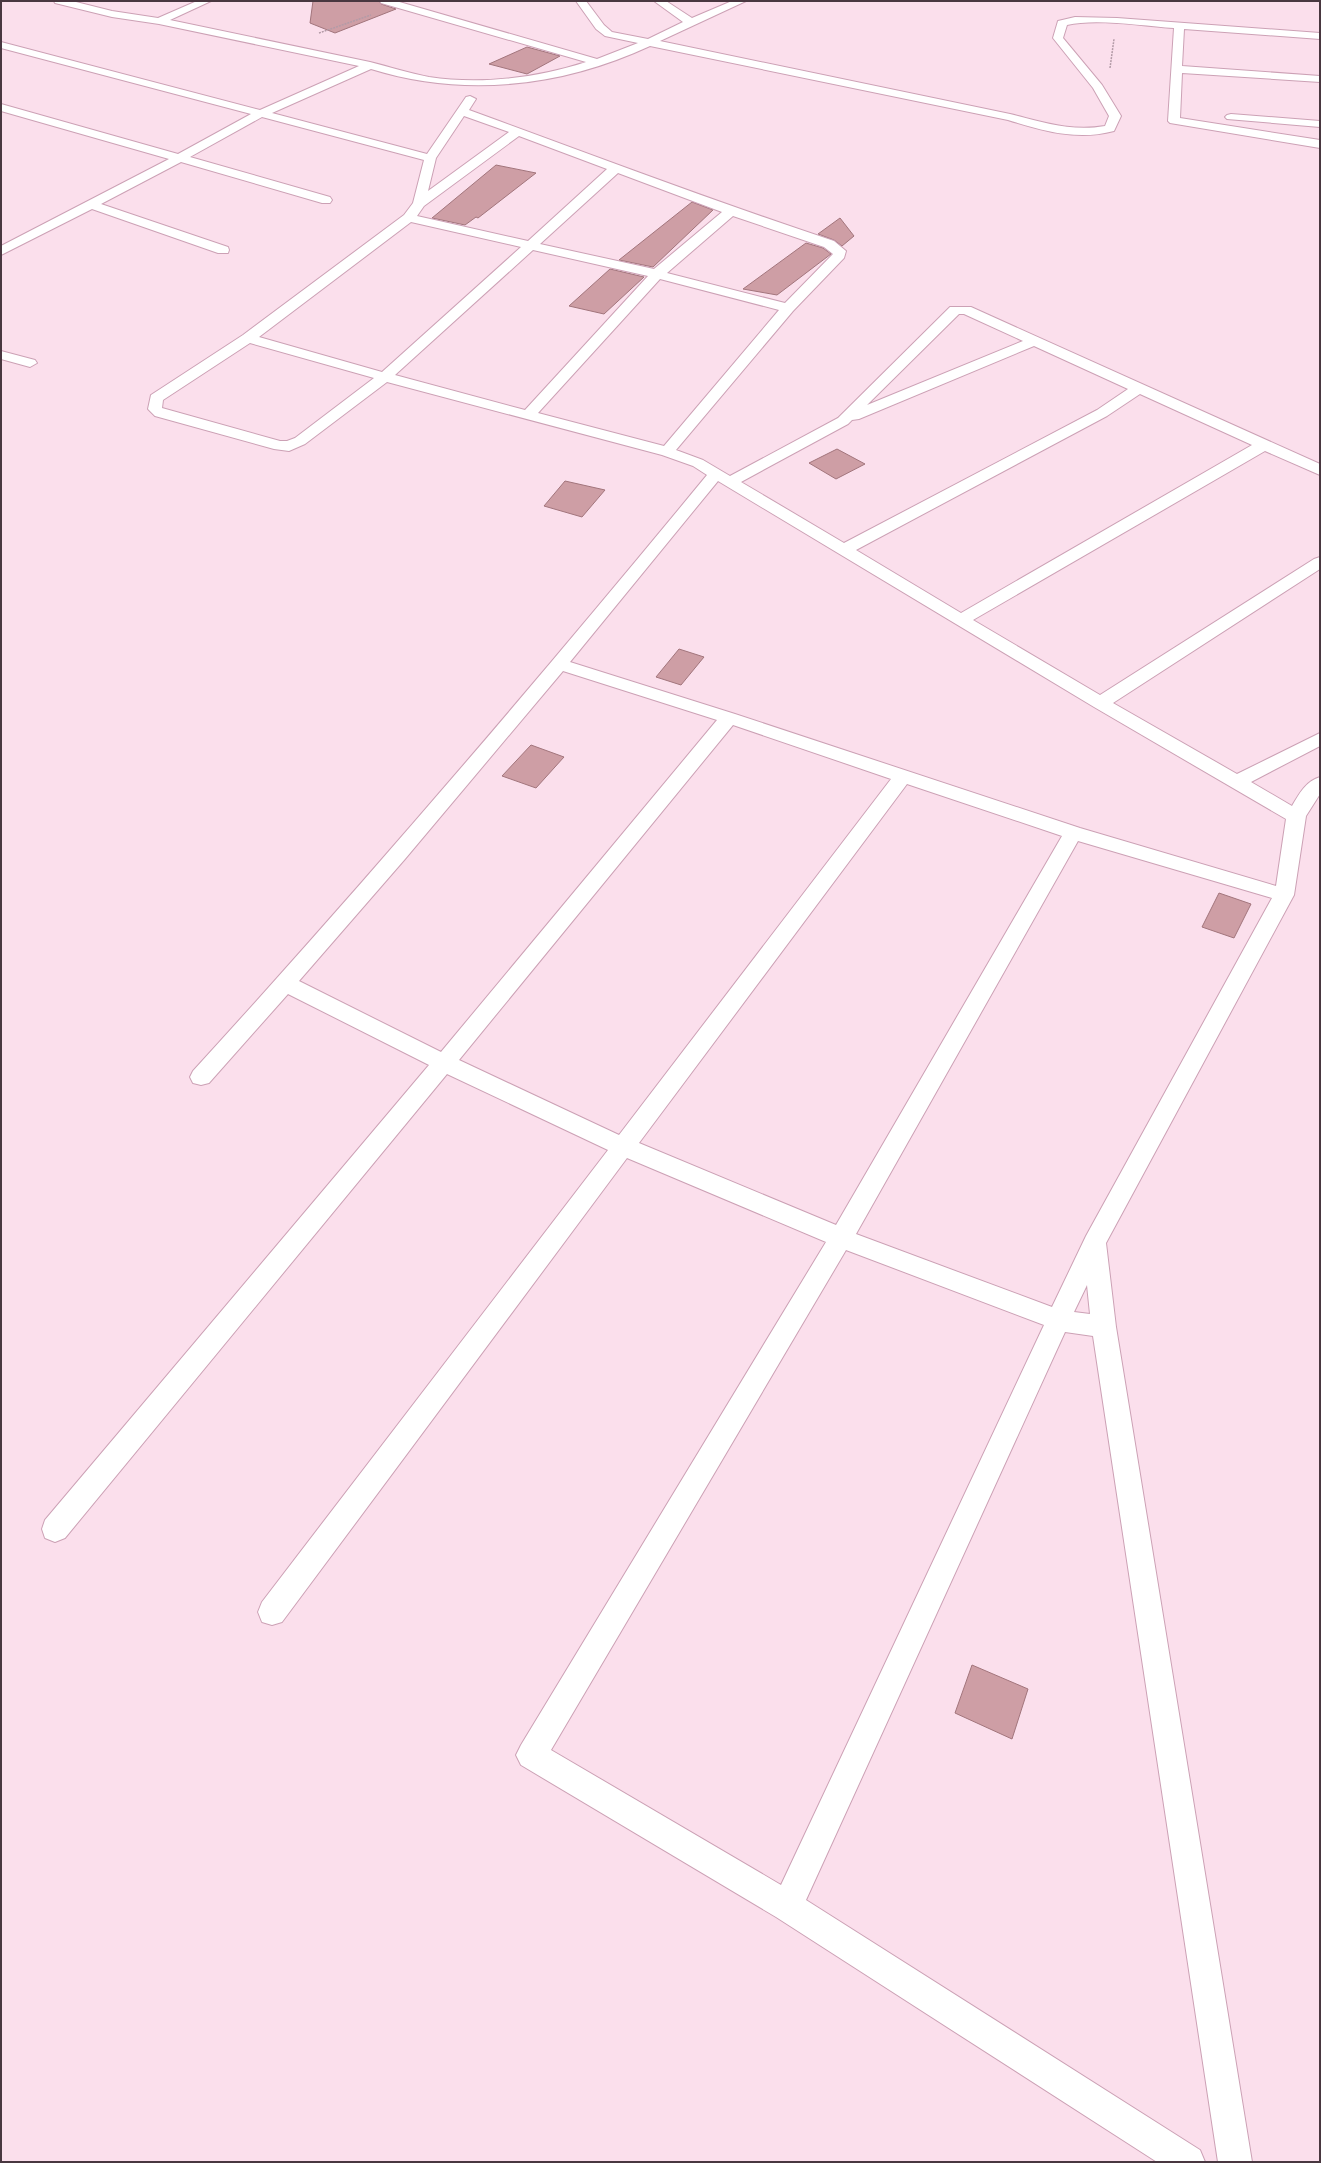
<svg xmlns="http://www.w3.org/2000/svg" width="1321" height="2163" font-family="Merriweather,serif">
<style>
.building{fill:#ce9ea5;stroke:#a2757c}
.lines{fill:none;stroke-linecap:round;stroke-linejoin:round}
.minor-casing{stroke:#cca1b5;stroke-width:2}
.path{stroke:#b39ba7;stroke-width:1.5;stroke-dasharray:2 1;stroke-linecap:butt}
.minor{fill:#fff;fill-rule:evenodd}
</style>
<rect width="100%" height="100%" fill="#fbdfec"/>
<!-- building -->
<g class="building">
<path d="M313,1H379L381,4L396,9L335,33L310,23Z"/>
<path d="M527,47L560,56L527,74L489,64Z"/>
<path d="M496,165L536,173L478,218L476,217L465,225L432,218Z"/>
<path d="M692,202L713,210L653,267L619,260Z"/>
<path d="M840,218L854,236L842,246L834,240L818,234Z"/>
<path d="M806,243L823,248L831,254L777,295L743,289Z"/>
<path d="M610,269L644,277L604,314L569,306Z"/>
<path d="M837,449L865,464L836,479L809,463Z"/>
<path d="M565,481L605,490L582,517L544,506Z"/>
<path d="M679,649L704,657L681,685L656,677Z"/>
<path d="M531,745L564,757L536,788L502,776Z"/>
<path d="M1219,893L1251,904L1234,938L1202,927Z"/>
<path d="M972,1665L1028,1689L1012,1739L955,1713Z"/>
</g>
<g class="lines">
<!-- minor casing -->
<g class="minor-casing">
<g id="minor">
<path d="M54,1H72L112,11L158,18L197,1H211L170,20L370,62C390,67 409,73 429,77C480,85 537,78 586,62L381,3L380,1H396L597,59L638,43L605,36L596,29L576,1H586L604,25L612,32L648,39L683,22L654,1H666L692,18L732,1H746L660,41L1010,114C1043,122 1071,132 1105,126L1109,116L1093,88L1053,38L1058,21L1075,17L1117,18L1320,33V39L1184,29L1182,66L1320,76V82L1182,73L1180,118L1320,140V148L1170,123L1168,121L1174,28C1143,26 1096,18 1067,25L1063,38L1102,85L1121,116L1114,131C1077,141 1043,131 1008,120L650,46C562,87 464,98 371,69L272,113L427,154L466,97L470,96L476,99L469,110C590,154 710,200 834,241L846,251L844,258L793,311L676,450L703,460L730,476L838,418L950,307H971L1320,464V475L1265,451L973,620L1100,695L1314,559L1320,557V569L1113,703L1237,774L1320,733V746L1251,782L1292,806C1299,794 1306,781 1320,777V794L1306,816L1294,895L1106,1243L1116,1327L1252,2162H1218L1093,1336L1065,1332L806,1900L1200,2150L1205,2162H1157L776,1917L521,1765L516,1755L521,1745L826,1242L627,1158L282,1622L272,1625L262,1622L258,1612L262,1602L608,1150L447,1074L65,1538L55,1542L45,1538L42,1529L45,1520L429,1065L288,994L209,1083L201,1085L193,1083L190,1077L193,1071C370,877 540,678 707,475L693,466L662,455L387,382L305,444L289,451L274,449L155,416L148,409L151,395L243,335L404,215L413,203L424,160L262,117L190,157L330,197L332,200L330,203H322L181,162L101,204L228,247L229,250L228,253H218L92,209L1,255V246L169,159L1,111V104L178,154L251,114L1,48V42L260,110L359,66L159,24L112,17L55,3ZM464,116L509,132L428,191L436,158ZM519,136L607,169L528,241L417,216L424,206ZM618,173L722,212L654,269L540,244ZM733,216L824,247L833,254L785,303L667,273ZM411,222L521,247L382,372L259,337ZM533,250L648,276L525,410L395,375ZM660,279L779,310L664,446L538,413ZM959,314H964L1023,341L867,405ZM250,343L374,378L295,438L287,441H280L162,408L163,400ZM1034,346L1128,389L1097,410L844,543L741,482L848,424L852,420L859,419ZM1140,394L1252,445L961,613L856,550L1107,416ZM718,481L1094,707L1286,819L1276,886L1080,828L735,714L570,662ZM563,671L717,720L441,1052L299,981L405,859ZM733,725L891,779L619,1135L459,1060ZM907,784L1062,836L836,1225L639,1143ZM1078,841L1272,898L1086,1236L1052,1307L856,1234ZM846,1250L1044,1325L781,1885L551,1750ZM1087,1285L1090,1314L1074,1312Z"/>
<path d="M1231,114L1320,121V127L1227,119L1225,117L1227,115Z"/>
<path d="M1,351L35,360L37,363L30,367L1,359Z"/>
</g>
</g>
<!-- path -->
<g class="path">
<path d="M319,33L371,15"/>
<path d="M1110,68L1114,39"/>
</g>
<!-- minor -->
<use href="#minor" class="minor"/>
</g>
<!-- border -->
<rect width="1321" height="2163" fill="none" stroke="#493740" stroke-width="4"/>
</svg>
